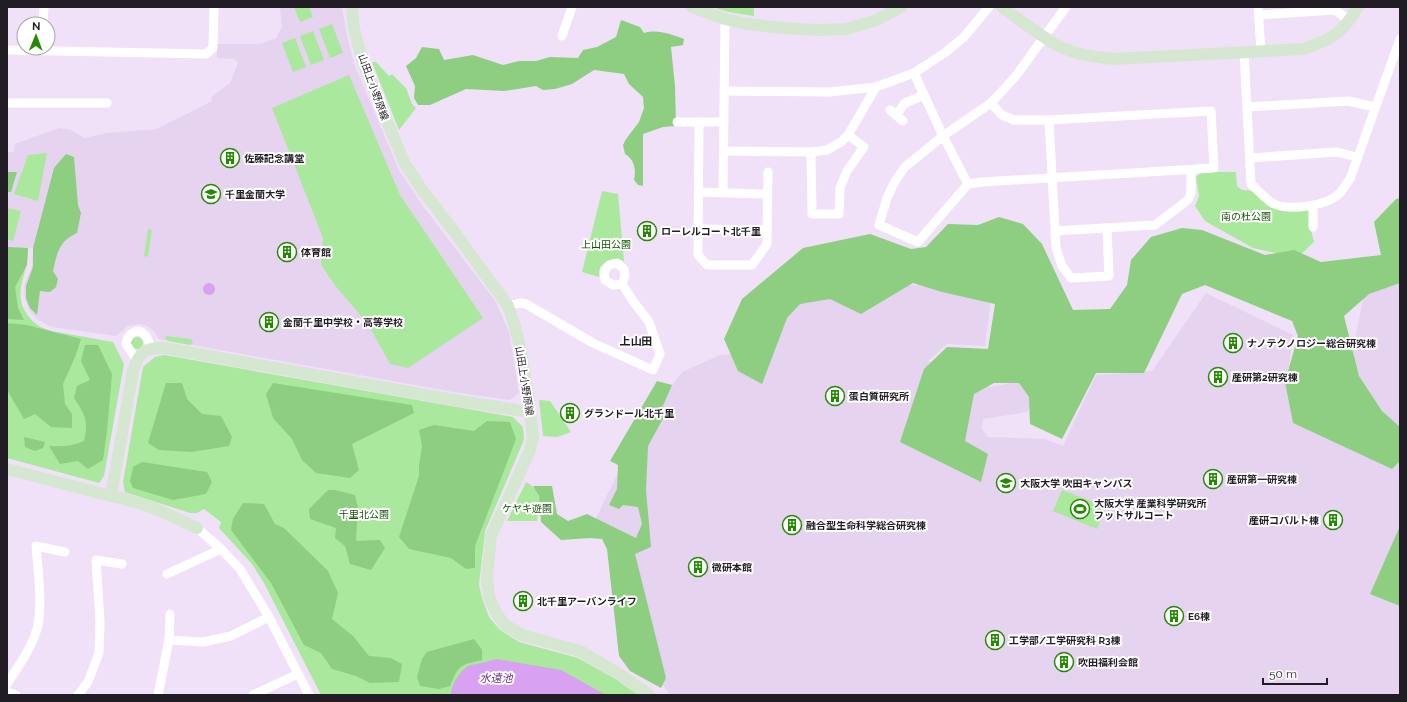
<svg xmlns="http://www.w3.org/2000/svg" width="1407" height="702" font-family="Raleway,'Noto Sans JP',sans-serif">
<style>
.built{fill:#e6d3f0}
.green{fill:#a9e89d}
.forest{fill:#8dce81}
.water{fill:#d8a1f1}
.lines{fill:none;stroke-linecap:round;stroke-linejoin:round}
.street{stroke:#fff;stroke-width:9}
.secondary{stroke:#d5e7d1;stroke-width:12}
.labels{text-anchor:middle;stroke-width:4;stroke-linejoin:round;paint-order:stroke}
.street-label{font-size:10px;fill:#221d25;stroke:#fff}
.poi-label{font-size:10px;font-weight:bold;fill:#221d25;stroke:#fff;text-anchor:start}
.park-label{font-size:10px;fill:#135302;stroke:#fff}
.neighbourhood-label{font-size:11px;font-weight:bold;fill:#221d25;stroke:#fff}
.water-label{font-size:11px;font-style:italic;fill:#702d8a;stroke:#fff}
</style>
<rect width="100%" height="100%" fill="#f1e1f8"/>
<!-- built -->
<g class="built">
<path d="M280,7H342L347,36L355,66L399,170L423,206L496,302L509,332L519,393L510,400L459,393L159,339L152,329L145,325L139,324L128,326L116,336L52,327L38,320L31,313L28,307L25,299L24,289L25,283L32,266L33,248L7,247V152H14L15,144L59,128L71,130L84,138L107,133L156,129L193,111L212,101L211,97L230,83L238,63L235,59L217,58V44H260L276,38L282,27Z"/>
<path d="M1400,280V695H670L646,663L612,542L595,520L636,436L682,372L720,355L762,352L787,298L903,285H943L991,299L985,346L947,344L928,361L972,375L977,386L991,387L1021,381L1036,398L1027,412L983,419L982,429L988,437L1045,439L1063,446L1096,375L1152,371L1206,293L1293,335L1288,373L1299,388L1360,383L1353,350L1364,294Z"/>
</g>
<!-- green -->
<g class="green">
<path d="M294,7H309L313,17L300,22Z"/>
<path d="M712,7H754V16L729,12Z"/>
<path d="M332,24L343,53L330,58L319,29Z"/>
<path d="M313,31L324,60L311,65L300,36Z"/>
<path d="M295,38L306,67L293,72L282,43Z"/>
<path d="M372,62H376L389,76L392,74L406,88L412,104L416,108L399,130Z"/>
<path d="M349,75L400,195L483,318L408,368L390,364L368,324L338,289L321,265L323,238L272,108Z"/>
<path d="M47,153L38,201L14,194L28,155Z"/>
<path d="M1201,172H1236L1237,186L1242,190L1253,191L1272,207L1310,209L1311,230L1314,242L1299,256L1276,253L1253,248L1205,221L1195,206L1199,196L1196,177Z"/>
<path d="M602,191L618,194L624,261C612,257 609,259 600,267L599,277L582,272Z"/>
<path d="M7,208L21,211L13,241L7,239Z"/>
<path d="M148,229L152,230L148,257L144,256Z"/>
<path d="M7,247L28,248C27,254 28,261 26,267C21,286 15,301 30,318C36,325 42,328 51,331L113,342L124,364L104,476L99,483L7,458Z"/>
<path d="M166,336L191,339L193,343L190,345L168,341L165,338Z"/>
<circle cx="137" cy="343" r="6"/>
<path d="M164,355L513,417L523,427L524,440L485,531L479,585L482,598L489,617L500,630L519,642L578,658L617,680L638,695H321L264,583L252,564L219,528L221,522L204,509L197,513H190L125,492L123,482L143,367L155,357Z"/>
<path d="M539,400L550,401L571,432L557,437L543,436Z"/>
<path d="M526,482C543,492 540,503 537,521H507Z"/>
<path d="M1062,490L1106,507L1097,529L1053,511Z"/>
</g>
<!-- forest -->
<g class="forest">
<path d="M621,20L640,27L644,33C658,29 670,34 684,39L683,45L671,47L675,86L676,126L663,127L643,134V186L638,185L634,180C636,170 635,160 625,154L623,145L626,139L639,122L644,108L643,97L629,84L624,74L594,70L572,84L555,89L543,90L536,86L504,91L466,89L430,105H418L414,98L415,86L406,66L416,58L422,47L439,49L444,60L473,55L503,65L519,61H536L550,57L578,58L583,50L597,47L616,37Z"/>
<path d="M66,154L74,157L78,205L81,213L77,233C59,241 57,253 53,271L58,279L56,287L50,292L40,291L37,315L30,308L26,298V286L33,267V248L54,168Z"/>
<path d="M7,172H17L11,192H7Z"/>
<path d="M1400,198V283L1369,294L1344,316L1359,376L1382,411L1400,427V461L1392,469L1293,423L1285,382L1298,336L1292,321L1205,285L1182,294L1144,373H1096L1062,439L1030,424L1029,397L1019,383H994L974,394L965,441L988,454L981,482L900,442L924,369L947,347L988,349L995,304L942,292L913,283L861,314L830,299L800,304L787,318L762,384L738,371L724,339L742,299L803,248L870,234L911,249L926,247L948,224L978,225L999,217L1023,224L1042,244L1073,310L1110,309L1127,285L1131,260L1151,237L1182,228L1202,230L1265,255L1294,250L1321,262L1381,255L1374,222L1396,199Z"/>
<path d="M7,247L28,248L27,265L15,287L18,308L24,320L7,319Z"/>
<path d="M7,323L27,325L81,339L75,357L63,384L65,404L72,414V428L51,427L35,414L24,419L7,390Z"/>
<path d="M85,345H98L112,374L107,431L103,460L88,469L78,461L60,464L49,446C62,447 72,446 84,441C89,421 85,415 74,398L77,386L90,380L81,361Z"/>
<path d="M657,381L672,385L662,408L665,415L648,446L646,490L651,547L635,554L666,678L661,688L630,671L619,656L607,549L602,539L590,538L561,540L541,522L539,496L533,486H552L557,514L568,521L587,514L636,538L642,524L638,507L623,505L619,509L609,505L617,489L618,465L610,461Z"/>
<path d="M166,383H182L187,399L202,414L221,416L232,437L229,446L191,452L159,450L148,443Z"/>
<path d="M273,383L412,405L414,413L352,444L359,470L350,478L316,473L302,460L292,439L273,418L266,394Z"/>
<path d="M487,421L510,422L516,439L475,546V568L466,569L451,558L409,549L399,537L419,476V465L422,446L419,430L434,425L474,431Z"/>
<path d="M24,437L45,442L43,448L35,451L25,447Z"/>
<path d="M142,462L207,472L212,482L206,494L173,500L133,488L130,481L133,467Z"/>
<path d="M328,490H335L355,495L358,508L356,541L380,540L385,548L371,570L350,564L345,546L335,538L336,528L310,519L309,509Z"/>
<path d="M243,503L264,504L275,524L284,528L328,571L338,593L332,619L353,636L369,656L391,658L402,664L399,682L370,683L356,676L332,669L321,653L304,645L271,583L231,530L233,519Z"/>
<path d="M1400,526V606L1370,594Z"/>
<path d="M474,639L482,650V660C459,665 459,665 450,686L439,689L420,686L417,677L422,659L427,652Z"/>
</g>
<!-- water -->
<g class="water">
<circle cx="209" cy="289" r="6"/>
<path d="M496,659L561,670L606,695H451C451,685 461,668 471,665C480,663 488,662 496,659Z"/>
</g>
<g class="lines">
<!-- street -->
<g class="street">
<path d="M1258,7L1261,51"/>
<path d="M1259,15L1335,10L1350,21"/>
<path d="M43,24L44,7"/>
<path d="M562,36L572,7"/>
<path d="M7,50L206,54L213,48L214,7"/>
<path d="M1244,52L1251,184C1258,190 1266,200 1274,204C1290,211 1326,206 1339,194C1343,190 1346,184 1350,179L1400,39"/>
<path d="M914,73L943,136L968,184"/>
<path d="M724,91L829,92L876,87L914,73L946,52L964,37L989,7"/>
<path d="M7,103H107"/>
<path d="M991,103L1002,115L1014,120H1049L1211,111L1214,168L982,182L968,184L918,242L879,225L887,198L895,181L905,167L943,136L991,103L1015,77L1066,7"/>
<path d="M1247,107L1348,101L1375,107"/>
<path d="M890,110L903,121"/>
<path d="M896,115L905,103L924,95"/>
<path d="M1049,120L1056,248L1062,266L1071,278L1109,276L1107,228"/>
<path d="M677,122H724"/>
<path d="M699,122L698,255L707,265H752L767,244L768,172"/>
<path d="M724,151L811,152L827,150L841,142L848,135L876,87"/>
<path d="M811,152L812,214H839L840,188L847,171L864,147L848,135"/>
<path d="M1250,158L1337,152L1357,157"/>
<path d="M698,192L767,194"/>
<path d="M723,193L725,19"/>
<path d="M1313,206V227"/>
<path d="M698,229L767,230"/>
<path d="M1055,231L1155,225L1188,200L1191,193V170"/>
<path d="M617,263L624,269L625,276L622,284L613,285L605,280L604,272L609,265Z"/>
<path d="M508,306L520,303L526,304L593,343L653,370L660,354L649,322L633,301L622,284"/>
<path d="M137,360L126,344C127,334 138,326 145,335C148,339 150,344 151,348"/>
<path d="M197,528L221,549L240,569L269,617L309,695"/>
<path d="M167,574L221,549"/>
<path d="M169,640L170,614"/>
<path d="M7,684C18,667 31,649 37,629C43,607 38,570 36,546L65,552"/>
<path d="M7,692L16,695"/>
<path d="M78,695L88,682L99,653L100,622L96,560L122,564"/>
<path d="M158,695L169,640L203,642L231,636L269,617"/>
<path d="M253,695L298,674"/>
</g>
<!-- secondary -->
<g class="secondary">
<path d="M352,7L354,29L364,66L405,164L423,191L456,234L508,306L515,326L521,352L528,394L533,439L530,450L491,536L487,578L489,597L497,614L505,625L522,635L580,651L621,675L649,695"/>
<path d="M692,7L725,19L747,24L783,28L818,30L846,29L877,20L901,7"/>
<path d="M1002,7C1020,20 1040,36 1059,46C1076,55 1095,57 1114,59L1303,49C1331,40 1343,33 1358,7"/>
<path d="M7,469L111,496L133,371C139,353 144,347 165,348L454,400L530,412"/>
<path d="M111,496C141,501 170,515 197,528"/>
</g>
</g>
<!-- icons -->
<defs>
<g id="building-ring" transform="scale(1)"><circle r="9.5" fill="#fff" stroke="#238a01" stroke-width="1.5"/><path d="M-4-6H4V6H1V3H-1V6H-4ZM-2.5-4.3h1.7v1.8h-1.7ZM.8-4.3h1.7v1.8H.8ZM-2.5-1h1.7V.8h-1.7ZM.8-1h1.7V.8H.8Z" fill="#238a01"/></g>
<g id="university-ring" transform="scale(1)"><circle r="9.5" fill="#fff" stroke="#238a01" stroke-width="1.5"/><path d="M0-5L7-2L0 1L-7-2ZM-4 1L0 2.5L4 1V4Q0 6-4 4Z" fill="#238a01"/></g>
<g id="stadium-ring" transform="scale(1)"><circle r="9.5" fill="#fff" stroke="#238a01" stroke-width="1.5"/><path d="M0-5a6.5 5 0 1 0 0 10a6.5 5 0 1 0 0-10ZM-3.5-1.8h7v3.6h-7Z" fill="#238a01"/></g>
</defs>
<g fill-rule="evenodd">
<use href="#building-ring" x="230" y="158"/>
<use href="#university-ring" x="211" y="194"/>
<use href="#building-ring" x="647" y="231"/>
<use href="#building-ring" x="287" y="252"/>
<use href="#building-ring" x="269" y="322"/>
<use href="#building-ring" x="1233" y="343"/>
<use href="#building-ring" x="1218" y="377"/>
<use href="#building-ring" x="835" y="396"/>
<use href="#building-ring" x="570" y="413"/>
<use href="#building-ring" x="1213" y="479"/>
<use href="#university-ring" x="1006" y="483"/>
<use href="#stadium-ring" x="1080" y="509"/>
<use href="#building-ring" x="1333" y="520"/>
<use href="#building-ring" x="792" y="525"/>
<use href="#building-ring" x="698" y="567"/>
<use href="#building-ring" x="523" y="601"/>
<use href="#building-ring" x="1174" y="616"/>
<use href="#building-ring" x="995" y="640"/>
<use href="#building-ring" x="1064" y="662"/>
</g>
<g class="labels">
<!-- street labels -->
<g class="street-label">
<text transform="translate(374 87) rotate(70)" y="4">山田上小野原線</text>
<text transform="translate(525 381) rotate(81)" y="4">山田上小野原線</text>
</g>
<!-- poi labels -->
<g class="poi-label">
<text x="244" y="162">佐藤記念講堂</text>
<text x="225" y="198">千里金蘭大学</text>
<text x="661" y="235">ローレルコート北千里</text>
<text x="301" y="256">体育館</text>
<text x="283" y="326">金蘭千里中学校・高等学校</text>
<text x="1247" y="347">ナノテクノロジー総合研究棟</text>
<text x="1232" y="381">産研第2研究棟</text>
<text x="849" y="400">蛋白質研究所</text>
<text x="584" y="417">グランドール北千里</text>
<text x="1227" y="483">産研第一研究棟</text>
<text x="1020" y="487">大阪大学 吹田キャンパス</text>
<text x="1094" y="507">大阪大学 産業科学研究所<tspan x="1094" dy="12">フットサルコート</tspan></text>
<text x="1319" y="524" text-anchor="end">産研コバルト棟</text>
<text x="806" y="529">融合型生命科学総合研究棟</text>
<text x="712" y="571">微研本館</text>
<text x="537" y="605">北千里アーバンライフ</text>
<text x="1188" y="620">E6棟</text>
<text x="1009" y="644">工学部/工学研究科 R3棟</text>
<text x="1078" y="666">吹田福利会館</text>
</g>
<!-- park labels -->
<g class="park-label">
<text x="1246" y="220">南の杜公園</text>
<text x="606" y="248">上山田公園</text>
<text x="527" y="512">ケヤキ遊園</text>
<text x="364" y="518">千里北公園</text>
</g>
<!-- neighbourhood labels -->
<g class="neighbourhood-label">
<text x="636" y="345">上山田</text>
</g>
<!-- water labels -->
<g class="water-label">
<text x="496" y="682">水遠池</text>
</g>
</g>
<!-- border -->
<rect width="1407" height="702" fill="none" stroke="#221d25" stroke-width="16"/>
<!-- north arrow -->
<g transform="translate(36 36) rotate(1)"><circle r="19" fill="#ffffff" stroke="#a7a5a8"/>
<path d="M0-3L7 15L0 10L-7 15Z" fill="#238a01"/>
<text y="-6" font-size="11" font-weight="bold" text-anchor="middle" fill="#221d25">N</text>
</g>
<!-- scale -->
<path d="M1263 678v6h64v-6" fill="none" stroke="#221d25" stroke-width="2"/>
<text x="1269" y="678" font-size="12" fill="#221d25" stroke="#ffffff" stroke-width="3" paint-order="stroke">50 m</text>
</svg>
